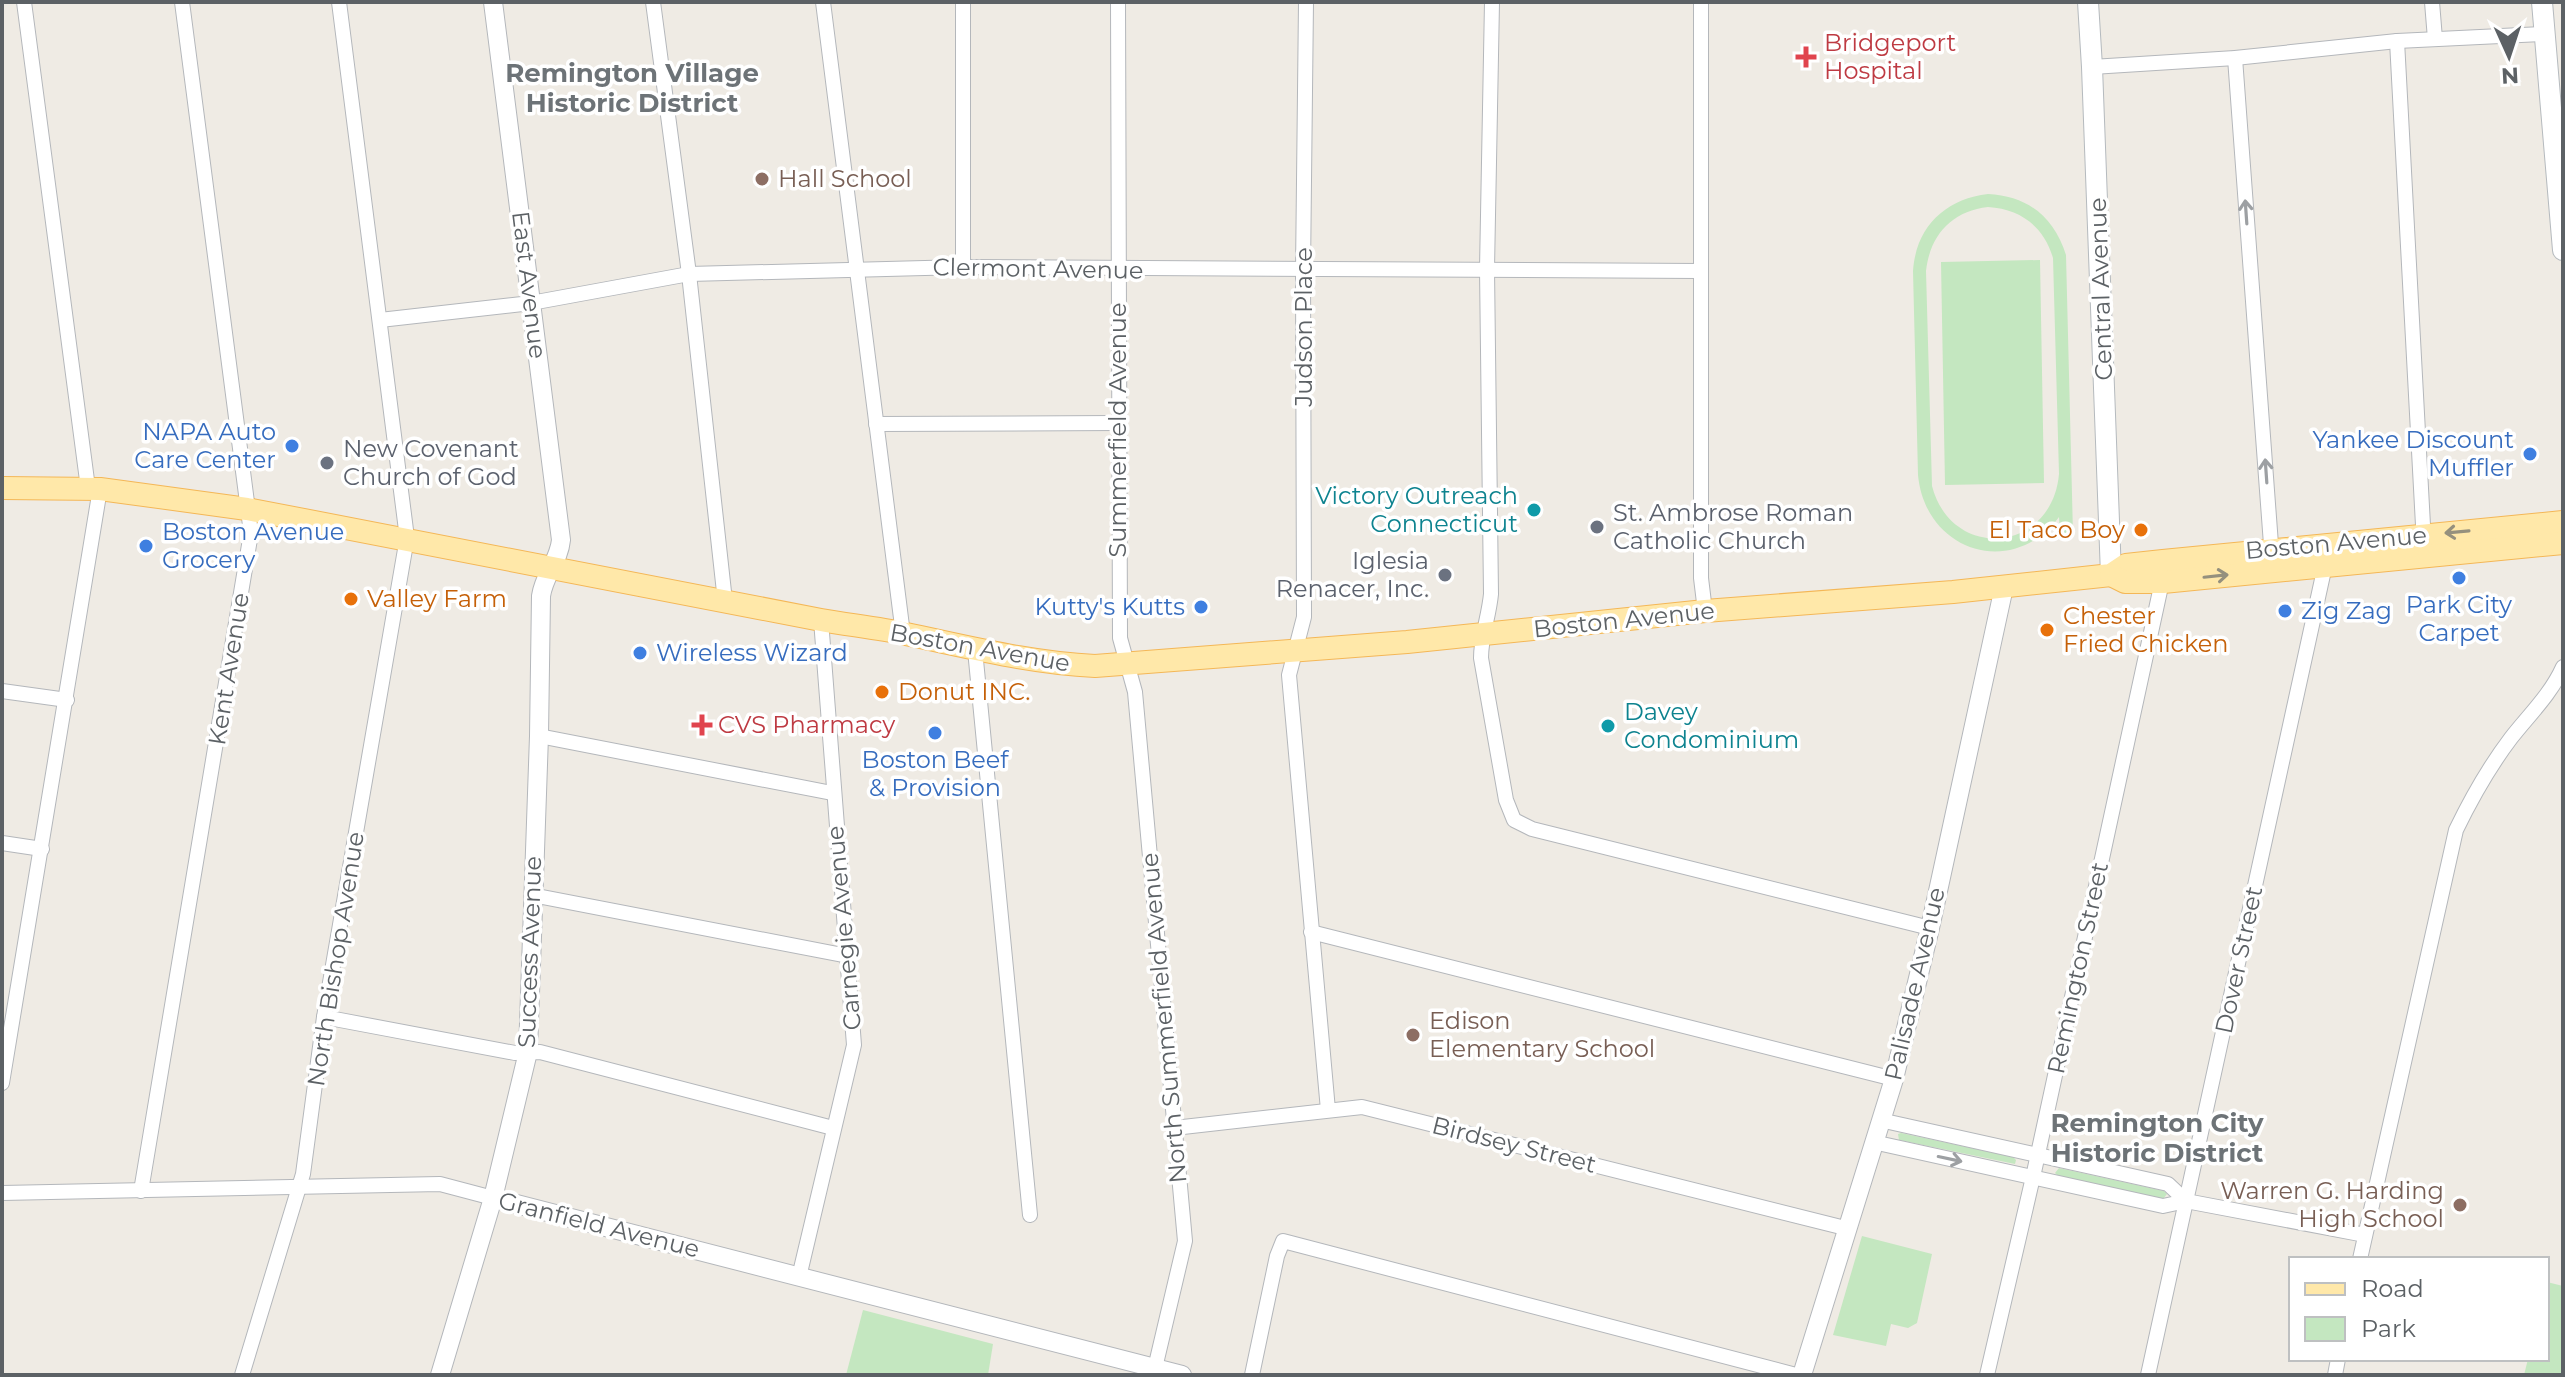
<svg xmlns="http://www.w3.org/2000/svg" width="2565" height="1377" font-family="Montserrat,sans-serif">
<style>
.green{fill:#c4e7c0;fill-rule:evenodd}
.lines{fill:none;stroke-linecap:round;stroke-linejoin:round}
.minor-casing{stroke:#b4b7bb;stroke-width:16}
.tertiary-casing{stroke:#b4b7bb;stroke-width:20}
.secondary-casing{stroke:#b5babe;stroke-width:22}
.primary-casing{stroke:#f4b757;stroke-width:24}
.minor{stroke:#fff;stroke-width:14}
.tertiary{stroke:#fff;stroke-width:18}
.secondary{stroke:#fff;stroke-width:20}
.primary{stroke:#ffe8a9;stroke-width:22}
.oneway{stroke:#9da0a3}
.oneway2{stroke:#95907d}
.health-dot{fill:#e0444e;stroke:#fff;stroke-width:3}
.education-dot{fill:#8d6e63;stroke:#fff;stroke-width:3}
.shop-dot{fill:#3f7fe0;stroke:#fff;stroke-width:3}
.worship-dot{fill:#6b7280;stroke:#fff;stroke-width:3}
.culture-dot{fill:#0f9aa8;stroke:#fff;stroke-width:3}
.food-dot{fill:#e8710a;stroke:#fff;stroke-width:3}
.labels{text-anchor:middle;stroke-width:7;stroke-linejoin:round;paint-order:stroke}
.health-label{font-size:24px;fill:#be3a42;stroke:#fff;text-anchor:start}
.education-label{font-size:24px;fill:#785e54;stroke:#fff;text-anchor:start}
.street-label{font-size:24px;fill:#5c6165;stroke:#fff}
.shop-label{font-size:24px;fill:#366cbe;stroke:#fff;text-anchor:end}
.worship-label{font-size:24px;fill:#5b616d;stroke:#fff;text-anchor:start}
.culture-label{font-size:24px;fill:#0d838f;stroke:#fff;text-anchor:end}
.food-label{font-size:24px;fill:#c56008;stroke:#fff;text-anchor:start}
.neighbourhood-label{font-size:26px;font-weight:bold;fill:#6d7377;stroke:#fff}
</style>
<rect width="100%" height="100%" fill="#efebe4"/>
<!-- green -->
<g class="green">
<path d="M1988,194C2028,196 2054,217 2066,255L2073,534L2060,535L2059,517C2012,580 1925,551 1918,475L1913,271C1916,227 1945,199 1988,194ZM1988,207C2021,209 2044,227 2053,258L2059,474C2052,553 1952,562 1932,486L1926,271C1930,235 1952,211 1988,207Z"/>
<path d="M2040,260L2044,483L1945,485L1941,262Z"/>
<path d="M1901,1133L2013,1157L2016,1160L2015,1164L1899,1140L1898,1134Z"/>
<path d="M2059,1168L2164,1191L2167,1194L2163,1199L2058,1176L2055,1173Z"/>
<path d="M1862,1236L1932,1254L1917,1323L1908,1328L1891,1324L1886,1346L1833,1335Z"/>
<path d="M2547,1282L2563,1286V1375H2524L2528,1359H2547Z"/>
<path d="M863,1310L993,1344L988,1375H846Z"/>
</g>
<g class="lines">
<!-- minor casing -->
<g class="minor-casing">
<g id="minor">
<path d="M24,2L88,488"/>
<path d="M653,2L689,274L725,601"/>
<path d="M823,2L903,634"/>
<path d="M1118,2L1120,638L1135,692L1185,1241L1155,1368"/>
<path d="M1306,2L1303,271L1304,617L1289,675L1328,1110"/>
<path d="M1492,2L1487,269L1491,594C1489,616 1481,636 1481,658L1506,800L1514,820L1532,829L1930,928"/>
<path d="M1701,2V578L1705,611"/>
<path d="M2432,2L2435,39"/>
<path d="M2397,41L2424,544"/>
<path d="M2235,58L2272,558"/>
<path d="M2092,67L2235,58L2397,41L2544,34"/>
<path d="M963,267V2"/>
<path d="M380,320L531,303L689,274L963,267L1700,271"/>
<path d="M876,424L1118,423"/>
<path d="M975,650L1030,1215"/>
<path d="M2,691L67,700"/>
<path d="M539,736L832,793"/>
<path d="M2,843L42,849"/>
<path d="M532,895L848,956"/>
<path d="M1311,932L1894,1079"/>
<path d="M324,1017L515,1053L540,1052L833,1128"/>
<path d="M2,1083L100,489"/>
<path d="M1880,1120L2168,1184L2186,1201"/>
<path d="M1174,1128L1362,1107L1849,1229"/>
<path d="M1873,1142L2163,1206L2186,1201L2365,1235"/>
<path d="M141,1191L251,533L182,2"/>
<path d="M2,1193L440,1184L493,1198"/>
<path d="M2360,1259L2456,830C2472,797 2489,767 2511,738C2529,715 2551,694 2563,667"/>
<path d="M799,1277L854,1045L821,620"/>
<path d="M242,1375L303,1174L324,1017L407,538L339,2"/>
<path d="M1252,1375L1277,1256L1283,1241L1796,1375"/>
<path d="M1987,1375L2033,1177L2163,577"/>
<path d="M2148,1375L2326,561"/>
<path d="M2335,1375L2338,1359"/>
</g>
</g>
<!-- tertiary casing -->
<g class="tertiary-casing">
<g id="tertiary">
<path d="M493,1198L1182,1375"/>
<path d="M440,1375L493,1198L528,1052L539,736L541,596C544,575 559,561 561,540L493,2"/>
<path d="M1802,1375L1894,1079L1930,928L2004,587"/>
</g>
</g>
<!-- secondary casing -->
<g class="secondary-casing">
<g id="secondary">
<path d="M2088,2L2092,67L2111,575"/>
<path d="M2542,2L2563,250"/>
</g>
</g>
<!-- primary casing -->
<g class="primary-casing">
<g id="primary">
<path d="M2,488L100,489L247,509L821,620C849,625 878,628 906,634C969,647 1030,663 1095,666L1407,642L1705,611L1953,592L2111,575L2126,565L2163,561L2563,522"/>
<path d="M2111,575L2125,582H2163L2563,543"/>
</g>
</g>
<!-- minor -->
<use href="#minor" class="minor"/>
<!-- tertiary -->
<use href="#tertiary" class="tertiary"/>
<!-- secondary -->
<use href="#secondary" class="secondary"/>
<!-- primary -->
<use href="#primary" class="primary"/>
</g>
<!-- one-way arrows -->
<defs><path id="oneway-shaft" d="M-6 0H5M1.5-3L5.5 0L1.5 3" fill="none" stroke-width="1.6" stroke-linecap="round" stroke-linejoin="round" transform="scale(2)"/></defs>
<g class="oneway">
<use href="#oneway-shaft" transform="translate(2246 212) rotate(-94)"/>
<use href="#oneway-shaft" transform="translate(2266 471) rotate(-94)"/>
<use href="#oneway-shaft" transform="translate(1950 1159) rotate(12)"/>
</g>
<g class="oneway2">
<use href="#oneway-shaft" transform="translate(2457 532) rotate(175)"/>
<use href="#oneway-shaft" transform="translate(2216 576) rotate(-6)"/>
</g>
<!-- markers -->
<g class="health-dot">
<path d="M1802 45h8v8h8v8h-8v8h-8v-8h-8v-8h8z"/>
<path d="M698 713h8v8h8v8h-8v8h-8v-8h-8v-8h8z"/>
</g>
<g class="education-dot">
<circle cx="762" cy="179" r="8"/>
<circle cx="1413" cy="1035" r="8"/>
<circle cx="2460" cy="1205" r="8"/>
</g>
<g class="shop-dot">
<circle cx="292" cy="446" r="8"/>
<circle cx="2530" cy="454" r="8"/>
<circle cx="146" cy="546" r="8"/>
<circle cx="2459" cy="578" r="8"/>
<circle cx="1201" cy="607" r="8"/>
<circle cx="2285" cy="611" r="8"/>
<circle cx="640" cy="653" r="8"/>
<circle cx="935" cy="733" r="8"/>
</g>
<g class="worship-dot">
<circle cx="327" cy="463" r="8"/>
<circle cx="1597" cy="527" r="8"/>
<circle cx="1445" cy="575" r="8"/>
</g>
<g class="culture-dot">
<circle cx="1534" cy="510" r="8"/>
<circle cx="1608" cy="726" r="8"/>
</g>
<g class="food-dot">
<circle cx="2141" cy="530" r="8"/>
<circle cx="351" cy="599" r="8"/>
<circle cx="2047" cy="630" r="8"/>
<circle cx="882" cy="692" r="8"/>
</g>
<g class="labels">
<!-- health labels -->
<g class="health-label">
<text x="1824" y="51">Bridgeport<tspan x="1824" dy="28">Hospital</tspan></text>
<text x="718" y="733">CVS Pharmacy</text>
</g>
<!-- education labels -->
<g class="education-label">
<text x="778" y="187">Hall School</text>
<text x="1429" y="1029">Edison<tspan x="1429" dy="28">Elementary School</tspan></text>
<text x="2444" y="1199" text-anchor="end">Warren G. Harding<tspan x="2444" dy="28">High School</tspan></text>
</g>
<!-- street labels -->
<g class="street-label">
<text transform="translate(1038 269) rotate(1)" y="8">Clermont Avenue</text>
<text transform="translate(529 285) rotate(83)" y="8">East Avenue</text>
<text transform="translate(2101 289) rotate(-92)" y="8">Central Avenue</text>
<text transform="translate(1304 327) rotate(-90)" y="8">Judson Place</text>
<text transform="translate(1118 430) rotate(-90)" y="8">Summerfield Avenue</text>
<text transform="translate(2336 543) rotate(-5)" y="8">Boston Avenue</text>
<text transform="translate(1624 620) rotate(-6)" y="8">Boston Avenue</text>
<text transform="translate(980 648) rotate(10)" y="8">Boston Avenue</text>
<text transform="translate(229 669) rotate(-81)" y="8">Kent Avenue</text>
<text transform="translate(844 928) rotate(-95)" y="8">Carnegie Avenue</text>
<text transform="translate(530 952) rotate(-88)" y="8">Success Avenue</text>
<text transform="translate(336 959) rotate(-81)" y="8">North Bishop Avenue</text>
<text transform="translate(2239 960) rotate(-78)" y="8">Dover Street</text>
<text transform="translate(2078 968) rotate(-78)" y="8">Remington Street</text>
<text transform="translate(1915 984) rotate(-77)" y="8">Palisade Avenue</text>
<text transform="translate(1164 1018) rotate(-95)" y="8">North Summerfield Avenue</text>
<text transform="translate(1514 1145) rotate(14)" y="8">Birdsey Street</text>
<text transform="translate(599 1225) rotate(14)" y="8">Granfield Avenue</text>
</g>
<!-- shop labels -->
<g class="shop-label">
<text x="276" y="440">NAPA Auto<tspan x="276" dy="28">Care Center</tspan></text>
<text x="2514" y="448">Yankee Discount<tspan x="2514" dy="28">Muffler</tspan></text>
<text x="162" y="540" text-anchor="start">Boston Avenue<tspan x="162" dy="28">Grocery</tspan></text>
<text x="2459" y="613" text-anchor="middle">Park City<tspan x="2459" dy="28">Carpet</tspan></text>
<text x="1185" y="615">Kutty's Kutts</text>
<text x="2301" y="619" text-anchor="start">Zig Zag</text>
<text x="656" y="661" text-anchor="start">Wireless Wizard</text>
<text x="935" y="768" text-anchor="middle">Boston Beef<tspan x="935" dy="28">&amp; Provision</tspan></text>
</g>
<!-- worship labels -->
<g class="worship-label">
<text x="343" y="457">New Covenant<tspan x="343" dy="28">Church of God</tspan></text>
<text x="1613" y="521">St. Ambrose Roman<tspan x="1613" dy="28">Catholic Church</tspan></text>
<text x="1429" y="569" text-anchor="end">Iglesia<tspan x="1429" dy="28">Renacer, Inc.</tspan></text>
</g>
<!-- culture labels -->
<g class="culture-label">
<text x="1518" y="504">Victory Outreach<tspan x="1518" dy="28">Connecticut</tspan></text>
<text x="1624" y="720" text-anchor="start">Davey<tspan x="1624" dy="28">Condominium</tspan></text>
</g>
<!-- food labels -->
<g class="food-label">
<text x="2125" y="538" text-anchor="end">El Taco Boy</text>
<text x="367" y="607">Valley Farm</text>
<text x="2063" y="624">Chester<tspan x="2063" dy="28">Fried Chicken</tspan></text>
<text x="898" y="700">Donut INC.</text>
</g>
<!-- neighbourhood labels -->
<g class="neighbourhood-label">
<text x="632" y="82">Remington Village<tspan x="632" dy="30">Historic District</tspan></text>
<text x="2157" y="1132">Remington City<tspan x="2157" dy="30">Historic District</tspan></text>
</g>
</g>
<!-- border -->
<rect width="2565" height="1377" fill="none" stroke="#5c6165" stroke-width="8"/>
<!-- legend -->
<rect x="2289" y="1257" width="260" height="104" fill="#ffffff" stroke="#bec0c1" stroke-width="2"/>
<rect x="2305" y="1283" width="40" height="12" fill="#ffe8a9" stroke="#bec0c1" stroke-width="2"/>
<text x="2361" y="1297" font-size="24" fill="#5c6165">Road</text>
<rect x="2305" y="1317" width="40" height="24" fill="#c4e7c0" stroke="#bec0c1" stroke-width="2"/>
<text x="2361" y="1337" font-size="24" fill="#5c6165">Park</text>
<!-- north arrow -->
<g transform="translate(2509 56) rotate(177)" stroke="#ffffff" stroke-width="6" paint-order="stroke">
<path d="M0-6L14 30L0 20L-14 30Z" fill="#5c6165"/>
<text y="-12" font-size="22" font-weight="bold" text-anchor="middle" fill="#5c6165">N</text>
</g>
</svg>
